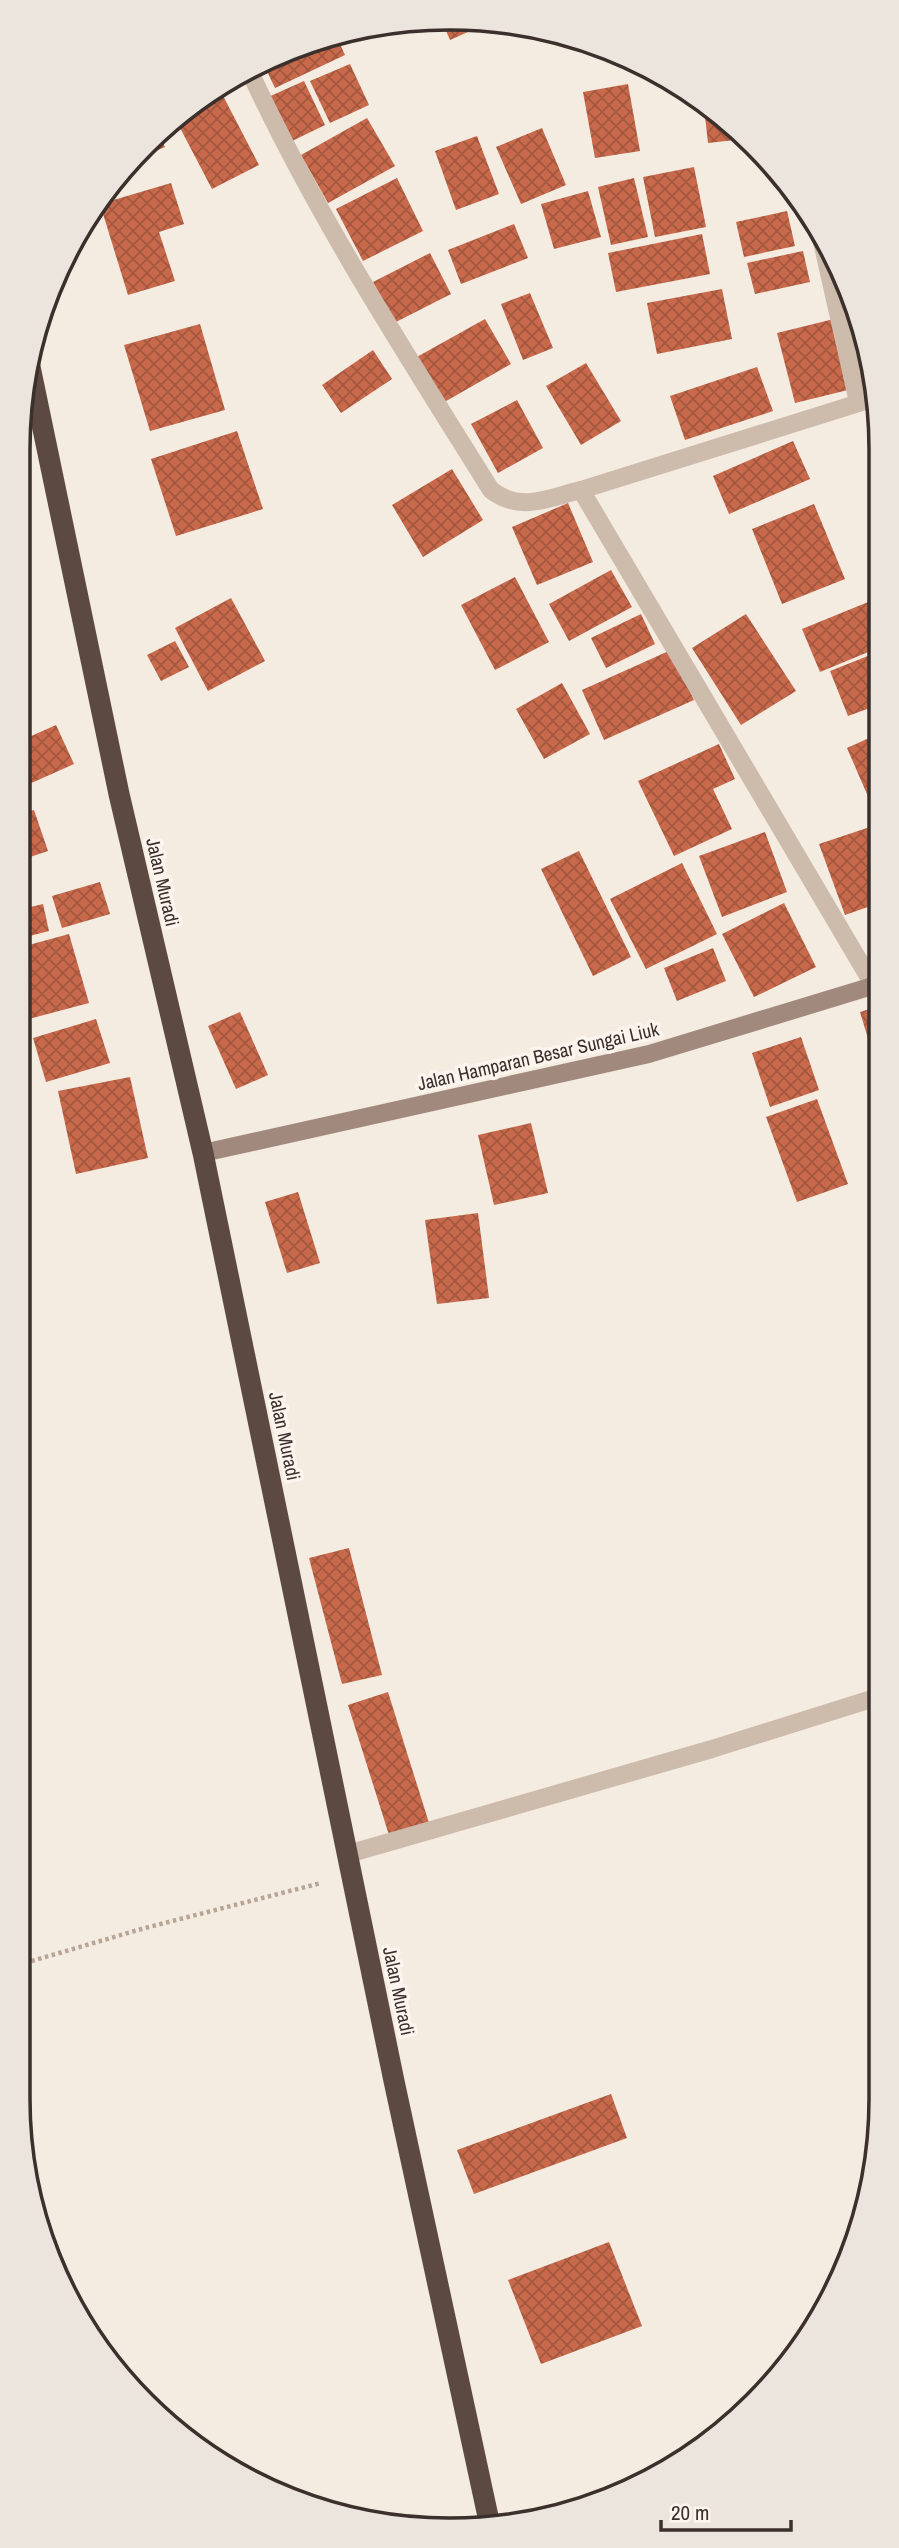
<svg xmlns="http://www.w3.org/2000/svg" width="899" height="2548" font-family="'Archivo Narrow',sans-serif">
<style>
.building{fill:url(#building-cross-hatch)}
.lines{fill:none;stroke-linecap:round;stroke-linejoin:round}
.path{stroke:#b9a596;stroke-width:4.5;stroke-dasharray:3.5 3.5;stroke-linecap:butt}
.street{stroke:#cdbbac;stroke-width:18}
.secondary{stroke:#a18a7d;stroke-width:18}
.highway{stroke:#5c4a42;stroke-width:21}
.labels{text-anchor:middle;stroke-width:7;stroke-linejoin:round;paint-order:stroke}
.street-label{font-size:19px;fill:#3b302b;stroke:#fbf5ee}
.rim{fill:none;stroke:#3b302b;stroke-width:3.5}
</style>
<defs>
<pattern id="building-cross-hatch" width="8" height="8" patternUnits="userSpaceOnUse" patternTransform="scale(1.75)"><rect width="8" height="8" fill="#c8694b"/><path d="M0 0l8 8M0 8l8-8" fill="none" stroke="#a4573f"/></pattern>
</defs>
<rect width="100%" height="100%" fill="#f4ebe1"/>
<!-- building -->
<g class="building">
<path d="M443,24L450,25L479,27L450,40Z"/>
<path d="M338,40L345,55L275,88L264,65Z"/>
<path d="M350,64L369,105L330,123L310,81Z"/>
<path d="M304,81L325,125L288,143L266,98Z"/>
<path d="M628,84L640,151L595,158L583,92Z"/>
<path d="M219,88L259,165L212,189L178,124Z"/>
<path d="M704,107L744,139L708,143Z"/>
<path d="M367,118L395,166L328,203L301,155Z"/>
<path d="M542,128L566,185L521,204L496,147Z"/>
<path d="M477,136L499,194L456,210L435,151Z"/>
<path d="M161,139L165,147L141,157H140Z"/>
<path d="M694,167L706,227L655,237L643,177Z"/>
<path d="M397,178L423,231L363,261L336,209Z"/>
<path d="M634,178L648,237L611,245L598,187Z"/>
<path d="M171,183L184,224L159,232L175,281L128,295L100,204Z"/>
<path d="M588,191L601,237L554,249L541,204Z"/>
<path d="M787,211L795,246L744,257L736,222Z"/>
<path d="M514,224L528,258L461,284L448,250Z"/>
<path d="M702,234L710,274L616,292L608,253Z"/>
<path d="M803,251L810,282L755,294L747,263Z"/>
<path d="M430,253L451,294L394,323L373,282Z"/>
<path d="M722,289L732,339L657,354L647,303Z"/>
<path d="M530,293L553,348L523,360L501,304Z"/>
<path d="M485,319L511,364L441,404L415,358Z"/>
<path d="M834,319L852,389L795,403L777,333Z"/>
<path d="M200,324L225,410L150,431L124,345Z"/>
<path d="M861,340H862L875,384L864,385Z"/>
<path d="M373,350L392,379L341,413L322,385Z"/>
<path d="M586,363L621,421L581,445L546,386Z"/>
<path d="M757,367L773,411L685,440L670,396Z"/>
<path d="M517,400L543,448L498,473L471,424Z"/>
<path d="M237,431L263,509L176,536L151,459Z"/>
<path d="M793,441L810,479L729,514L713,476Z"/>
<path d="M452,469L483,520L423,557L392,505Z"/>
<path d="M568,503L593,562L537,585L512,527Z"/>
<path d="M814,504L845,579L782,604L752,529Z"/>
<path d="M611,570L632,607L569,641L549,604Z"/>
<path d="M515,577L549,642L495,670L461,605Z"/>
<path d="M231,598L265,661L208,691L175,628Z"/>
<path d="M878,598V648L820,672L802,629Z"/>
<path d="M641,614L655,644L606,668L591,638Z"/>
<path d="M746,614L796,691L741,725L692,648Z"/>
<path d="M175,641L189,667L161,681L147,655Z"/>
<path d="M671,650L694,700L604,740L582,690Z"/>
<path d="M878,652V705L848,716L830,671Z"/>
<path d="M562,683L590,734L544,759L516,709Z"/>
<path d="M56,725L74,764L18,789V742Z"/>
<path d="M878,734L879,805L873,808L847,748Z"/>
<path d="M719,744L735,779L713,789L732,829L674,856L638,781Z"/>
<path d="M34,810L48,851L18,861V815Z"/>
<path d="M879,824V903L845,915L819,844Z"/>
<path d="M765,832L787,892L722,917L699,856Z"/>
<path d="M579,851L631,957L593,976L541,869Z"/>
<path d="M682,863L717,934L646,969L610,899Z"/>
<path d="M100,882L110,914L62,928L52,896Z"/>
<path d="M784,903L816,967L754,997L722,934Z"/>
<path d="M43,904L49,931L18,939V910Z"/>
<path d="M69,934L89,1003L25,1020L18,991V948Z"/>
<path d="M713,948L726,981L677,1001L664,968Z"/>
<path d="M879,1006V1075L860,1012Z"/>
<path d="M240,1012L268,1075L236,1089L208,1026Z"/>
<path d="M96,1019L110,1063L46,1082L33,1038Z"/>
<path d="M801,1037L819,1090L770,1107L752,1053Z"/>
<path d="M130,1077L148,1158L76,1174L58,1091Z"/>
<path d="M817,1099L848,1184L797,1202L766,1117Z"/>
<path d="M531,1123L548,1193L494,1205L478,1135Z"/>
<path d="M298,1192L320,1263L287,1273L265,1202Z"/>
<path d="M478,1213L489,1298L437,1304L425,1220Z"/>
<path d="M349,1548L382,1675L342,1684L309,1558Z"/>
<path d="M388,1692L429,1823L389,1835L348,1705Z"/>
<path d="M611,2094L627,2138L474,2194L457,2150Z"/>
<path d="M609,2242L642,2326L541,2364L508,2280Z"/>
</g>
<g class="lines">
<!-- path -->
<path class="path" d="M18,1965L145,1928L321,1883"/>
<!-- street -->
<g class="street">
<path d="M249,70C317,217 405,352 491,490C521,513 547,498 581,490L878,397"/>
<path d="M820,233L858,402"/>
<path d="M581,490L874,986"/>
<path d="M348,1854L712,1749L881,1696"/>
</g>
<!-- secondary -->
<path class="secondary" d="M203,1153L649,1054L879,984"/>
<!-- highway -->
<path class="highway" d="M29,362L119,794L203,1153L394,2081L489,2521"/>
</g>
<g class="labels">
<!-- street labels -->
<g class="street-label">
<text transform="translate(163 882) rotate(77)" y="7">Jalan Muradi</text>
<text transform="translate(538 1056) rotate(-13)" y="7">Jalan Hamparan Besar Sungai Liuk</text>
<text transform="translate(285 1436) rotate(78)" y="7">Jalan Muradi</text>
<text transform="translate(399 1991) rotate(78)" y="7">Jalan Muradi</text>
</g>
</g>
<!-- crop -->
<path d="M0 0H899V2548H0ZM449 30H450A419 419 0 0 1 869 449V2099A419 419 0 0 1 450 2518H449A419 419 0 0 1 30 2099V449A419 419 0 0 1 449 30Z" fill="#ece5de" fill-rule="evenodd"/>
<path class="rim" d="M449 30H450A419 419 0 0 1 869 449V2099A419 419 0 0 1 450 2518H449A419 419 0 0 1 30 2099V449A419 419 0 0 1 449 30Z"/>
<!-- scale -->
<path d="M661 2520v10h130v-10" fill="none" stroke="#3b302b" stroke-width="3.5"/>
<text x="671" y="2520" font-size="21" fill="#3b302b" stroke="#fbf5ee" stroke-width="5" paint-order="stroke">20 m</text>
</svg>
